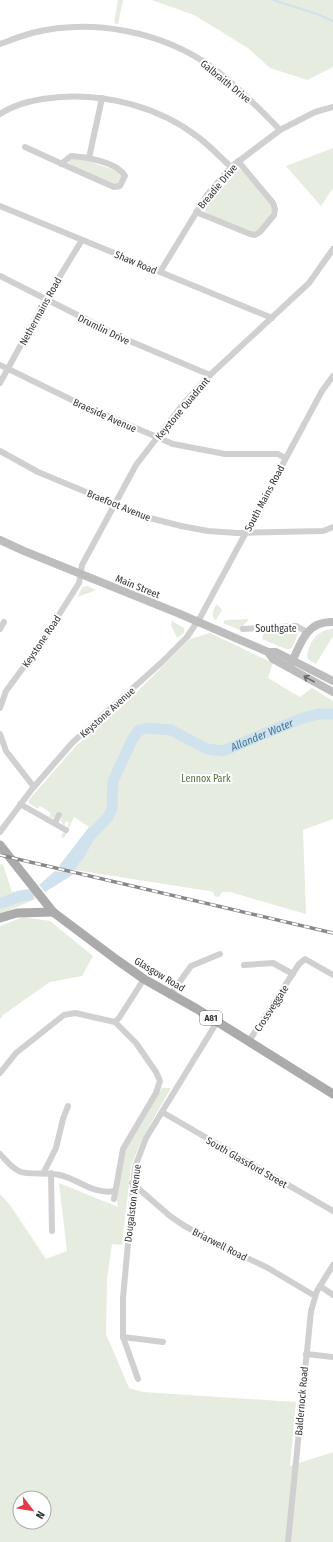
<svg xmlns="http://www.w3.org/2000/svg" width="333" height="1542" font-family="'Fira Sans Condensed',sans-serif">
<style>
.green{fill:#e6ecdf;fill-rule:evenodd}
.water{fill:#cfe2ee}
.lines{fill:none;stroke-linecap:round;stroke-linejoin:round}
.stream{stroke:#cfe2ee;stroke-width:2}
.river{stroke:#cfe2ee;stroke-width:11}
.street{stroke:#d0d0d0;stroke-width:6}
.secondary{stroke:#bdbdbd;stroke-width:8}
.primary{stroke:#ababab;stroke-width:9}
.rail-casing{stroke:#888;stroke-width:3.5}
.rail{stroke:#fff;stroke-width:2;stroke-dasharray:6;stroke-linecap:butt}
.oneway{stroke:#6a6a6a}
.labels{text-anchor:middle;stroke-width:4;stroke-linejoin:round;paint-order:stroke}
.shield{fill:#fff;stroke:#707070;stroke-width:1}
.shield-label{font-size:9px;font-weight:bold;fill:#333}
.street-label{font-size:10px;fill:#333;stroke:#fff}
.park-label{font-size:10px;fill:#56703f;stroke:#fff}
.water-label{font-size:11px;font-style:italic;fill:#3f7597;stroke:#fff}
</style>
<rect width="100%" height="100%" fill="#fff"/>
<!-- green -->
<g class="green">
<path d="M118,0H123L118,24L114,23Z"/>
<path d="M152,0H333V67L307,80L270,68L248,48L194,15Z"/>
<path d="M333,148V188L321,206L286,166Z"/>
<path d="M74,158L88,161L120,172L123,175L121,183L116,185L69,164V161Z"/>
<path d="M237,169L242,170L272,206C274,214 261,232 252,232L206,214L205,208Z"/>
<path d="M267,498L270,500L257,524L256,519Z"/>
<path d="M87,586L96,590L78,597L82,587Z"/>
<path d="M217,604L222,610L216,620L214,619C211,613 214,609 217,604Z"/>
<path d="M248,619L247,622L244,624L243,631H242L223,623L225,620Z"/>
<path d="M172,621L184,628V633L177,638L171,625Z"/>
<path d="M295,629L298,633L293,646L290,649H286L262,639L264,632Z"/>
<path d="M333,629V636L316,664L309,660L307,657C308,643 318,629 333,629Z"/>
<path d="M210,633L273,663L268,678L300,697L312,688L333,701V819L303,830L306,914L230,892H222L219,897L214,896L213,892L209,891L75,870L95,835L89,827L74,817L64,838L61,837L64,831L66,832L69,823L66,821L64,825C60,822 61,819 62,815L58,813L54,818L49,817L51,813L40,806L38,809L29,803V800L33,795L76,746L133,696L190,639Z"/>
<path d="M0,864L3,865L12,892L27,889L36,899L0,914Z"/>
<path d="M23,917L50,921L93,956L82,976L50,982L3,1015L0,1019V926Z"/>
<path d="M162,1088H171L143,1137L131,1166L122,1245L112,1244L107,1279L106,1334L129,1388L143,1392L296,1402L290,1466L333,1452V1542H0V1194L10,1205L46,1259L67,1251L59,1183L118,1207L117,1200L122,1161L128,1142ZM20,1498H44V1522H20Z"/>
</g>
<!-- water -->
<g class="water">
<path d="M89,827L95,835L75,870L59,866Z"/>
<path d="M55,871L74,874L45,892L39,885Z"/>
</g>
<g class="lines">
<!-- stream -->
<path class="stream" d="M273,0L317,14L333,21"/>
<!-- river -->
<g class="river">
<path id="s1" d="M66,868L79,855L89,837L108,817L112,809L113,781L132,740L138,731L147,728L171,730L207,749L223,751L300,719L318,714H333"/>
<path d="M0,903C11,901 18,895 29,895"/>
</g>
<!-- street -->
<g class="street">
<path d="M0,44C11,40 21,36 32,33C92,18 162,31 213,68C237,86 259,108 280,130"/>
<path d="M0,114C19,102 38,99 60,97C108,94 159,107 198,137C210,146 220,157 231,167"/>
<path d="M25,147C55,161 84,174 114,187L120,186L125,176C117,162 86,157 71,156L61,164"/>
<path d="M89,158L102,98"/>
<path d="M0,206L272,318"/>
<path d="M196,212L250,234L255,235L260,232L274,215L275,209L273,203L238,161"/>
<path d="M160,272L207,195L231,167L280,130L315,112L333,107"/>
<path d="M0,276L125,339L210,375"/>
<path d="M0,365L78,403L173,444L225,454H278L285,458"/>
<path d="M0,383L46,299L82,240"/>
<path d="M0,451L38,472L146,517L181,526L208,531L237,533L323,531L333,527"/>
<path d="M0,629L4,622"/>
<path d="M243,629L296,626L307,632"/>
<path d="M0,708L6,691L40,645L79,583L82,565L136,465L183,404L210,375L309,283L333,249"/>
<path d="M0,734L6,751L34,787"/>
<path d="M20,804L66,830"/>
<path d="M55,823L59,815"/>
<path d="M0,832L32,789L73,742L162,662L187,637L201,616L322,391L333,376"/>
<path d="M244,965L273,963L293,974"/>
<path d="M171,994L191,966L220,954"/>
<path d="M249,1041L299,964L305,959L333,975"/>
<path d="M0,1073L16,1053L64,1015L75,1013L115,1022L119,1018L144,979"/>
<path d="M162,1112L333,1211"/>
<path d="M0,1154C6,1160 12,1169 21,1172C30,1175 47,1172 60,1175C80,1180 93,1195 115,1191"/>
<path d="M44,1172L56,1148L63,1119L68,1106"/>
<path d="M51,1173L52,1231"/>
<path d="M132,1183L170,1216L183,1225L212,1241L268,1268L315,1296"/>
<path d="M114,1199L123,1149L156,1093L160,1081L156,1072L136,1043L115,1022"/>
<path d="M320,1286L333,1295"/>
<path d="M123,1337L163,1342"/>
<path d="M306,1354L333,1357"/>
<path d="M138,1379L123,1337V1298L135,1167L146,1138L217,1022"/>
<path d="M288,1542L311,1311L317,1291L333,1265"/>
</g>
<!-- secondary -->
<g class="secondary">
<path d="M0,540L24,551L180,614L268,652H276L333,681"/>
<path d="M268,652L273,659L333,692"/>
<path d="M291,664C301,643 306,621 333,622"/>
</g>
<!-- primary -->
<g class="primary">
<path d="M0,845L53,912L117,960L144,979L197,1009L333,1094"/>
<path d="M0,918L17,913L53,912"/>
</g>
<!-- rail casing -->
<g class="rail-casing">
<path id="rail" d="M0,855L333,933"/>
</g>
<!-- rail -->
<use href="#rail" class="rail"/>
</g>
<!-- one-way arrows -->
<defs><path id="oneway-shaft" d="M-6 0H5M1.5-3L5.5 0L1.5 3" fill="none" stroke-width="1.6" stroke-linecap="round" stroke-linejoin="round"/></defs>
<use class="oneway" href="#oneway-shaft" transform="translate(309 679) rotate(-151)"/>
<g class="labels">
<!-- shield labels -->
<rect class="shield" x="200" y="1011" width="22" height="14" rx="3"/>
<g class="shield-label">
<text x="211" y="1021">A81</text>
</g>
<!-- street labels -->
<g class="street-label">
<text transform="translate(226 81) rotate(39)" y="4">Galbraith Drive</text>
<text transform="translate(217 186) rotate(-50)" y="4">Breadie Drive</text>
<text transform="translate(136 262) rotate(23)" y="4">Shaw Road</text>
<text transform="translate(40 311) rotate(-61)" y="4">Nethermains Road</text>
<text transform="translate(104 329) rotate(26)" y="4">Drumlin Drive</text>
<text transform="translate(182 408) rotate(-50)" y="4">Keystone Quadrant</text>
<text transform="translate(105 415) rotate(24)" y="4">Braeside Avenue</text>
<text transform="translate(264 498) rotate(-62)" y="4">South Mains Road</text>
<text transform="translate(119 505) rotate(22)" y="4">Braefoot Avenue</text>
<text transform="translate(138 586) rotate(22)" y="4">Main Street</text>
<text x="276" y="632">Southgate</text>
<text transform="translate(41 641) rotate(-56)" y="4">Keystone Road</text>
<text transform="translate(107 712) rotate(-42)" y="4">Keystone Avenue</text>
<text transform="translate(160 974) rotate(31)" y="4">Glasgow Road</text>
<text transform="translate(271 1008) rotate(-57)" y="4">Crossveggate</text>
<text transform="translate(247 1162) rotate(30)" y="4">South Glassford Street</text>
<text transform="translate(132 1203) rotate(-83)" y="4">Dougalston Avenue</text>
<text transform="translate(220 1244) rotate(27)" y="4">Briarwell Road</text>
<text transform="translate(301 1401) rotate(-85)" y="4">Baldernock Road</text>
</g>
<!-- park labels -->
<g class="park-label">
<text x="206" y="782">Lennox Park</text>
</g>
<!-- water labels -->
<g class="water-label">
<text dy="4" stroke="none"><textPath href="#s1" startOffset="292">Allander Water</textPath></text>
</g>
</g>
<!-- north arrow -->
<g transform="translate(32 1510) rotate(121)"><circle r="19" fill="#ffffff" stroke="#adadad"/>
<path d="M0-3L7 15L0 10L-7 15Z" fill="#e63946"/>
<text y="-6" font-size="11" font-weight="bold" text-anchor="middle" fill="#333333">N</text>
</g>
</svg>
